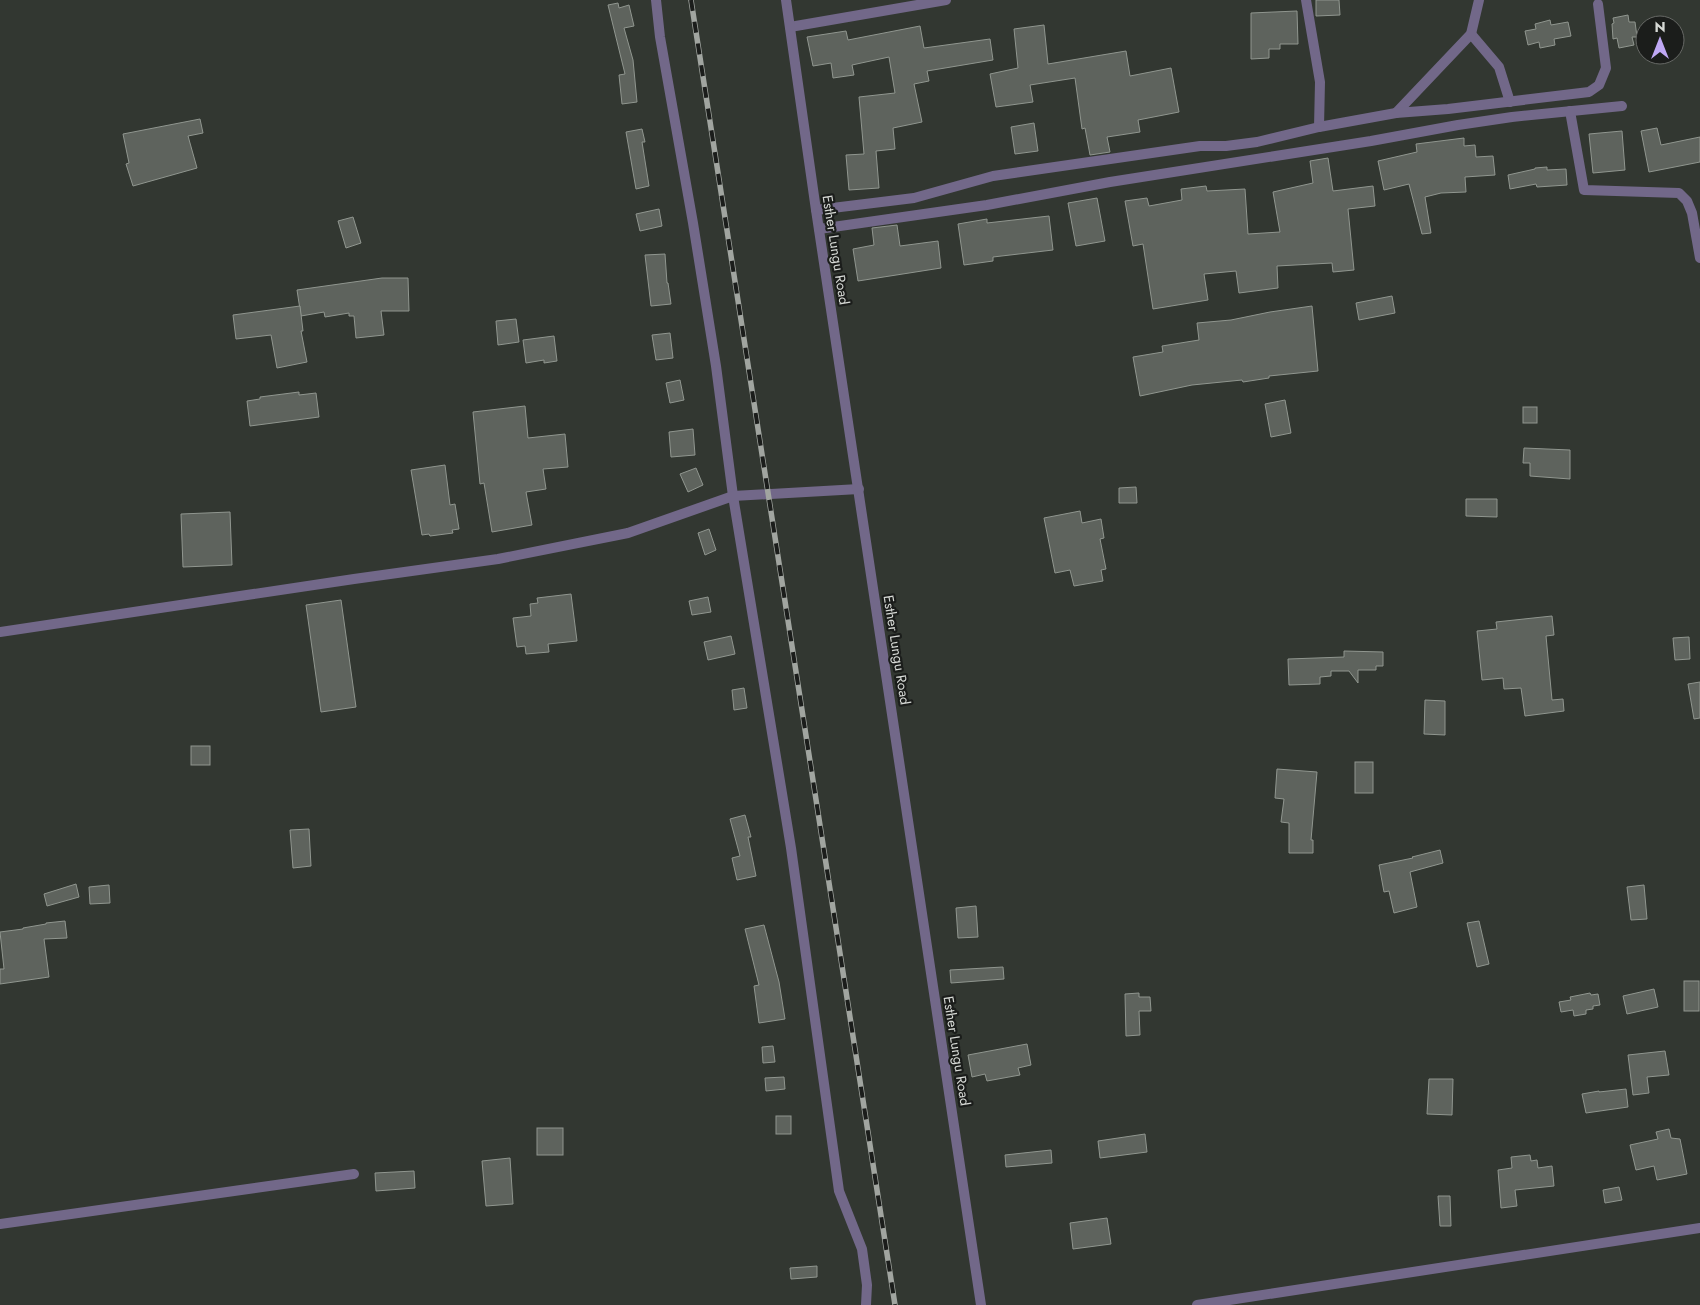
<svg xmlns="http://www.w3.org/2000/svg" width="1700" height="1305" font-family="Jost,sans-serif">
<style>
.building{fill:#5e635d;stroke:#90968f}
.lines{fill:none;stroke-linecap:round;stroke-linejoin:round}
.minor{stroke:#726889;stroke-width:10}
.tertiary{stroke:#726889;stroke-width:10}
.rail-casing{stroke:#a1a5a0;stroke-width:5.5}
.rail{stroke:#1b1d1b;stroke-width:4;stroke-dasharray:11;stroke-linecap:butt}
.labels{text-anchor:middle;stroke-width:4.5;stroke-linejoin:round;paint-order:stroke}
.street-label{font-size:14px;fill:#d6d9d5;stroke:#1b1d1b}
</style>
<rect width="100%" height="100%" fill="#323731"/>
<!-- building -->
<g class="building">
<path d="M1316,0H1339L1340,15L1316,16Z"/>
<path d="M618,3L619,8L629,5L634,26L624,28L633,60L637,102L622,104L619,75L625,74L608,5Z"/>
<path d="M1297,11L1298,44H1280V49H1269V58L1251,59V13Z"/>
<path d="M1628,15L1629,22H1635L1637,37H1632L1634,45L1619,48L1617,38L1613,39L1612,24L1614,23L1613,18Z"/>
<path d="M1550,20L1551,25L1568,22L1571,36L1554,39L1555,45L1540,48L1539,42L1528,45L1525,31L1536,29L1535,24Z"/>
<path d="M1044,25L1048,64L1126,51L1130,76L1171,68L1179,112L1138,120L1140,132L1107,137L1110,152L1090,155L1085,128L1082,129L1075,78L1030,85L1033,102L996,107L990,74L1018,68L1014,29Z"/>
<path d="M920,26L924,48L990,39L993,60L927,71L929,81L914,84L922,122L893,128L895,149L876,151L879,188L849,190L846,155L864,154L859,97L895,93L889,57L852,65L854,75L833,78L831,63L813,66L807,37L846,31L848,40Z"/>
<path d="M200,119L203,133L188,136L197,168L133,186L126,164L129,163L123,134Z"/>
<path d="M1034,123L1038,151L1015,154L1011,127Z"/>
<path d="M1657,128L1661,145L1700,137V162L1649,172L1641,131Z"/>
<path d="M642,129L645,142H642L649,186L636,189L626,132Z"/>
<path d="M1622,131L1625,170L1593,173L1589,134Z"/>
<path d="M1464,138V146L1475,145L1476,157L1493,156L1495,175L1465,177L1466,192L1441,193L1425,197L1431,233L1422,234L1409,184L1384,190L1378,161L1417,152L1416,144Z"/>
<path d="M1328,158L1333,191L1373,186L1375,206L1348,209L1354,270L1333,272L1332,263L1277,266L1278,288L1239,293L1236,271L1204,274L1208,300L1153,309L1143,244L1133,246L1125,201L1147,198L1149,206L1182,200L1181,189L1206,186L1207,191L1245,189L1248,234L1280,232L1273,192L1313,183L1310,161Z"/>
<path d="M1547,167V170L1566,169L1567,185L1537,187L1536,184L1510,189L1508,175L1535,169V168Z"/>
<path d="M1097,198L1105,241L1076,246L1068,203Z"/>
<path d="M659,209L662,226L640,231L636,214Z"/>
<path d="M1049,216L1053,250L993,257V261L964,265L958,224L987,219V223Z"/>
<path d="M353,217L361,243L346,248L338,221Z"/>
<path d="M897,225L900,246L938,241L941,268L858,281L853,249L874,245L872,228Z"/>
<path d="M665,254L667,283H668L671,304L651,306L645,255Z"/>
<path d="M382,278H408L409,311H381L384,335L356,338L354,316H349V313L325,317L324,312L301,316L297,290Z"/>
<path d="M1392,296L1395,313L1359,320L1356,303Z"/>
<path d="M300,306L303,331H301L307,362L277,368L271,335L236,339L233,315Z"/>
<path d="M1312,306L1318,371L1269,376V378L1243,382L1242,380L1192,385L1140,396L1133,357L1163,352L1162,346L1199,340L1197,323L1231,320L1270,312Z"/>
<path d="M516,319L519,342L498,345L496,321Z"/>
<path d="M670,333L673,358L656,360L652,335Z"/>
<path d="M554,336L557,361L544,363V360L526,363L523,340Z"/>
<path d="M680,380L684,400L670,403L666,383Z"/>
<path d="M299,392V395L316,393L319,417L250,426L247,401L260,399V397Z"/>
<path d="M1285,400L1291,433L1271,437L1265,404Z"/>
<path d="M525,406L528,438L565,434L568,467L543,469L546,489L526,492L532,525L492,532L484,483L480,484L473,412Z"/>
<rect x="1523" y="407" width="14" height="16"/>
<path d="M693,429L695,455L671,457L669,432Z"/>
<path d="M1524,448L1570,450V479L1530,476V463H1523Z"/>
<path d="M445,465L450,505L455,504L459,529L452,530L453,533L430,536L429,534L422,535L411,470Z"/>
<path d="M696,468L703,485L688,492L680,474Z"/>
<path d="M1136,487L1137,503H1119V488Z"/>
<path d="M1466,499H1497V517L1466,516Z"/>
<path d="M1080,511L1082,523L1101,519L1104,538L1100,539L1106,569L1101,570L1103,581L1074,586L1070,570L1055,573L1044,518Z"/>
<path d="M230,512L232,565L183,567L181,514Z"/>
<path d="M709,529L716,550L705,555L698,533Z"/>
<path d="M571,594L577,641L548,644L549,652L526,654L525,646L517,647L513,618L531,616L530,604L538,603L537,598Z"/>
<path d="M708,597L711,612L692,615L689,601Z"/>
<path d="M341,600L356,707L321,712L306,605Z"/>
<path d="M1552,616L1554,635L1546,636L1552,700L1563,699L1564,711L1525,716L1521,688L1504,689L1503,678L1482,680L1477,631L1497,629L1496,622Z"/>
<path d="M731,636L735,654L708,660L704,642Z"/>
<path d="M1689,637L1690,659L1675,660L1673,638Z"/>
<path d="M1344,651L1383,652V666H1376V670H1358V683L1349,671H1331V676L1320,677V684L1289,685L1288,659L1344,657Z"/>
<path d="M1700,682V718L1694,719L1688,684Z"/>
<path d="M744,688L747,708L734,710L732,690Z"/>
<path d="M1425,700L1445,701V735L1424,734Z"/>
<rect x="191" y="746" width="19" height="19"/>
<rect x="1355" y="762" width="18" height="31"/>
<path d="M1277,769L1317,772L1311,840H1313V853H1289V823L1281,822L1284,799L1275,798Z"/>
<path d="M745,815L751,837H748L756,876L737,880L732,858L740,856L730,819Z"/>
<path d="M309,829L311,866L293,868L290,830Z"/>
<path d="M1440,850L1443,863L1410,872L1417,907L1394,913L1389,891L1384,892L1379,865L1413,858L1412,857Z"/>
<path d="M76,884L79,897L47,906L44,894Z"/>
<path d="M109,885L110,903L90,904L89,887Z"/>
<path d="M1644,885L1647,919L1631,920L1627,887Z"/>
<path d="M976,906L978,937L958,938L956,908Z"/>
<path d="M65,921L67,938L44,939L49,977L0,984V969H4L0,932L23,929V928L46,924V923Z"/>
<path d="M1479,921L1489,964L1477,967L1467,923Z"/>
<path d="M764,925L779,982L785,1019L759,1023L754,986L759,985L745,929Z"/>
<path d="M1003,967L1004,979L951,983L950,970Z"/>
<rect x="1684" y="981" width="15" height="30"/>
<path d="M1654,989L1658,1007L1627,1014L1623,996Z"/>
<path d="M1139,993V997H1150L1151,1011H1139L1140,1035L1126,1036L1125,994Z"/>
<path d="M1590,993L1591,995L1598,994L1600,1005L1593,1006V1009L1586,1010V1014L1574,1016L1573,1010L1561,1012L1559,1002L1571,1000L1570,997Z"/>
<path d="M1027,1044L1031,1065L1018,1068L1020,1075L987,1081L985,1074L972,1077L968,1055Z"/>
<path d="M773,1046L775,1062L763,1063L762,1047Z"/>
<path d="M1665,1051L1669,1075L1647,1077L1649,1093L1633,1095L1628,1055Z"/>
<path d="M784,1077L785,1089L766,1091L765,1078Z"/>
<path d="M1429,1079H1453L1452,1115L1427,1114Z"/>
<path d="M1626,1089L1628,1107L1586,1113L1582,1094L1599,1091V1092Z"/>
<rect x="776" y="1116" width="15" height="18"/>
<rect x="537" y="1128" width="26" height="27"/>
<path d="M1669,1129L1671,1138L1680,1139L1687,1174L1657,1180L1654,1166L1636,1170L1630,1145L1658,1139L1656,1132Z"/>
<path d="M1145,1134L1147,1152L1100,1158L1098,1141Z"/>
<path d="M1051,1150L1052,1163L1006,1167L1005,1155Z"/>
<path d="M1530,1155L1531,1161L1537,1160L1538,1168L1552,1166L1554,1186L1515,1190L1517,1206L1501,1208L1498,1170L1512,1168L1511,1157Z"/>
<path d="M510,1158L513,1204L486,1206L482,1161Z"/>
<path d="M414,1171L415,1188L376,1191L375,1173Z"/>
<path d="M1619,1187L1622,1200L1605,1203L1603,1190Z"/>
<path d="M1438,1196H1450L1451,1226H1440Z"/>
<path d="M1107,1218L1111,1244L1073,1249L1070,1223Z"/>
<path d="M817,1266V1277L791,1279L790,1268Z"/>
</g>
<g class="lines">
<!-- minor -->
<g class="minor">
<path d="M656,0L660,37L693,223L716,366L733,496L791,848L839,1191L862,1249L867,1285L866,1305"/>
<path d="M1306,0L1320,82L1319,127"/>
<path d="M790,27L946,0"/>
<path d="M1471,34L1499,67L1510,102"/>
<path d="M1570,111L1584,190L1679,193L1687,201L1692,213L1700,258"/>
<path d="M1396,113L1471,34L1479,0"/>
<path d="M816,210L914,198L993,176L1200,146H1226L1257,142L1319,127L1396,113L1448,109L1589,92L1599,85L1606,68L1598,4"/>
<path d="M819,229L987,205L1110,182L1371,141L1458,125L1512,117L1622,106"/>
<path d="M0,632L354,579L498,559L628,533L733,496L859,489"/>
<path d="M0,1224L354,1174"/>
</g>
<!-- tertiary -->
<g class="tertiary">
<path d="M786,0L816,210L981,1305"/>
<path d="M1197,1305L1700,1228"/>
</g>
<!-- rail casing -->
<g class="rail-casing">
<path id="rail" d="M691,0L895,1305"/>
</g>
<!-- rail -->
<use href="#rail" class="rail"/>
</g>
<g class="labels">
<!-- street labels -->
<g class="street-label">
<text transform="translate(836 250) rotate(81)" y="5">Esther Lungu Road</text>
<text transform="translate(897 650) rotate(81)" y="5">Esther Lungu Road</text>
<text transform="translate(957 1051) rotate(81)" y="5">Esther Lungu Road</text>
</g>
</g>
<!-- north arrow -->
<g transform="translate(1660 40)"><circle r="24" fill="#1b1d1b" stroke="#666865"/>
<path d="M0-4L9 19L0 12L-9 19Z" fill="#bfa8f4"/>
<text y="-8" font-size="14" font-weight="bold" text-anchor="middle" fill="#d6d9d5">N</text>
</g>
</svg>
